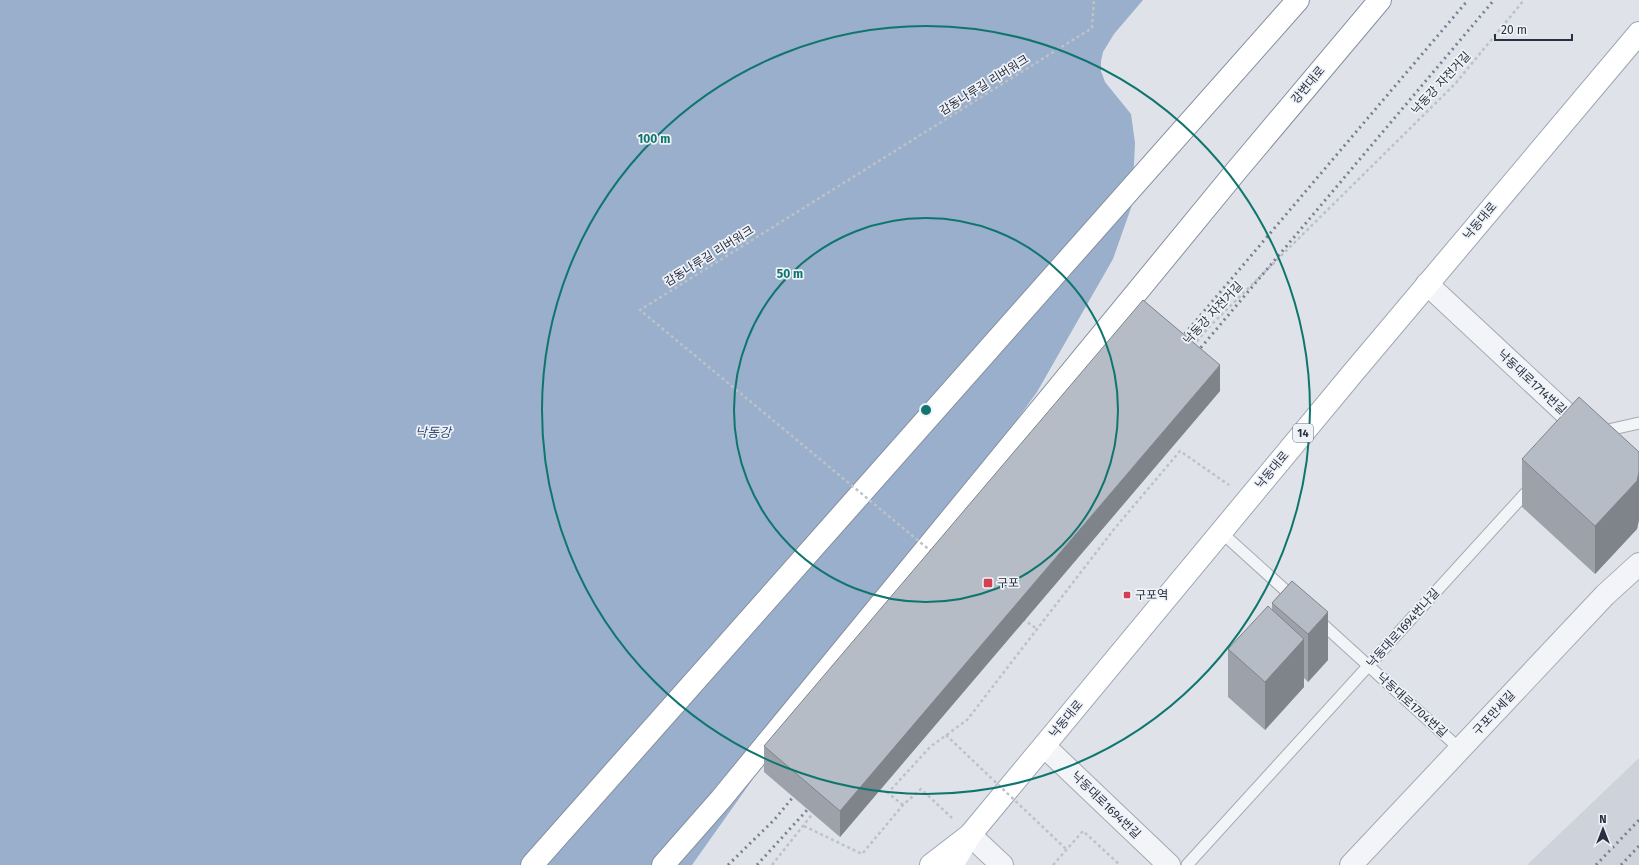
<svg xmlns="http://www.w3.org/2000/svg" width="1639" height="865" font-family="'Fira Sans','Noto Sans KR',sans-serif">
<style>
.built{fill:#cdd2db}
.water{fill:#99afcb}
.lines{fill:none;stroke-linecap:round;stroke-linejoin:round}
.lane-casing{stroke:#a4aab3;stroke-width:13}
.street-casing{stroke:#a4aab3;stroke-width:24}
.primary-casing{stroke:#9ea7b5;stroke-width:24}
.highway-casing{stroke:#8690a0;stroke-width:24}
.path{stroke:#bdc1c8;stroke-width:2.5;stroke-dasharray:3 3;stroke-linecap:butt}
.lane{stroke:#f2f4f7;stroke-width:11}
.street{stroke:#f2f4f7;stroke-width:22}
.secondary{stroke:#fff;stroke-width:22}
.primary{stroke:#fff;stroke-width:22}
.highway{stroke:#fff;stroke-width:22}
.rail{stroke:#788193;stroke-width:3;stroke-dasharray:2 4;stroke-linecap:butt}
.path-bridge{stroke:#bdc1c8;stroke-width:2.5;stroke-dasharray:3 3;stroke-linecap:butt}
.wall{fill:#9da2aa}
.shaded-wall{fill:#7f848b}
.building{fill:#b6bcc6;stroke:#7f848b}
.ring{fill:none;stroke:#0f766e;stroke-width:2}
.poi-dot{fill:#d34051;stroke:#eff2f7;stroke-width:1.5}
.labels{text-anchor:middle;stroke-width:3.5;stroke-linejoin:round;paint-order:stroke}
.shield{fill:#eff2f7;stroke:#646a78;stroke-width:1}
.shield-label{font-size:11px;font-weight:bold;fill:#283041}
.street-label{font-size:12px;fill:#283041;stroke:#eff2f7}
.poi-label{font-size:12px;fill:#283041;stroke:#eff2f7;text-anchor:start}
.water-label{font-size:13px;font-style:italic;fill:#304d76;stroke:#eff2f7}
.centre{fill:#0f766e;stroke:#eff2f7;stroke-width:2}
.ring-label{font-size:12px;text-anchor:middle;font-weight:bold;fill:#0f766e;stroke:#eff2f7;stroke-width:3.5;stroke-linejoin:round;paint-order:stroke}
</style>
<rect width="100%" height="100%" fill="#dfe3e9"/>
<!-- built -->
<path class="built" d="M1639,758V865H1527Z"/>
<!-- water -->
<path class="water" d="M0,0H1143L1114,34L1103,52L1101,61V71L1105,82L1131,114L1135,143L1132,205L1113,259L1037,392L830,680L755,776L692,865H0Z"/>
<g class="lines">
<!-- lane casing -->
<g class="lane-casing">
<g id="lane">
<path d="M1599,432L1639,423"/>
<path d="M1221,532L1295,599"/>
<path d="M1317,619L1460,749"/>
<path d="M1187,865L1532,486"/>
</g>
</g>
<!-- street casing -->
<g class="street-casing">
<g id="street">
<path d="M1427,284L1587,433"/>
<path d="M1044,746L1169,865"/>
<path d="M970,835L1002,865"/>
<path d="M1351,865L1605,595L1639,564"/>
</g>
</g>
<!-- primary casing -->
<g class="primary-casing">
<path id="primary" d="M931,865L970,835L1352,374L1639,33"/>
</g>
<!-- highway casing -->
<g class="highway-casing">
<g id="highway">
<path d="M532,865L1298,0"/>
<path d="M663,865L721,799L1237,170L1380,0"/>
</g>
</g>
<!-- path -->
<g class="path">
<path d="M1193,346L1208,328L1455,84L1524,0"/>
<path d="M903,805L888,793L930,747L967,720L1115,528L1180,451L1229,485"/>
<path d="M804,826L862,854L903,805L921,789L952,818"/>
<path d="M772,865L814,812"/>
<path d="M1053,865L1083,831L1120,865"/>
</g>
<!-- lane -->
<use href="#lane" class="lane"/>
<!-- street -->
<use href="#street" class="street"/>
<!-- secondary -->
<path class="secondary" d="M952,865L970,835"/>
<!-- primary -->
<use href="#primary" class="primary"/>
<!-- highway -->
<use href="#highway" class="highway"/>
<!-- rail -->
<g class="rail">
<path d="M1177,343L1468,0"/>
<path d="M1193,357L1494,0"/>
<path d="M728,865L775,819L793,797"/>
<path d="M757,865L808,809"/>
<path d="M1596,865L1639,820"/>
<path d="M1621,865L1639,846"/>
</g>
<!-- path-bridge -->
<g class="path-bridge">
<path d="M932,552L640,310L1092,28L1094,0"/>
<path d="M1023,619L1037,629"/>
<path d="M946,735L1067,850"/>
</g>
</g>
<!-- wall -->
<g class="wall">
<path d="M1220,391L840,837L764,772V746Z"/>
<path d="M1639,452V520L1637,529L1595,574L1522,507V459Z"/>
<path d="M1292,581L1328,660L1308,682L1304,678V687L1265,730L1228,697V649L1272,610V603Z"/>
</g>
<!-- shaded-wall -->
<g class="shaded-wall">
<path d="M1220,365V391L840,837V811Z"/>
<path d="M1639,472V520L1637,529L1595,574V526Z"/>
<path d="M1328,612V660L1308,682V634Z"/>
<path d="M1304,639V687L1265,730V682Z"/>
</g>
<!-- building -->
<g class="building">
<path d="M1143,300L1220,365L840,811L764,746Z"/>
<path d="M1579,397L1639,452V472L1637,481L1595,526L1522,459Z"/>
<path d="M1292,581L1328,612L1308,634L1272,603Z"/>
<path d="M1268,606L1304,639L1265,682L1228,649Z"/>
</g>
<!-- distance rings -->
<g class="ring">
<circle cx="926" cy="410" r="192"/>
<circle cx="926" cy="410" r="384"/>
</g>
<!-- markers -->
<g class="poi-dot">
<rect x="983" y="578" width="10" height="10" rx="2"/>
<rect x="1123" y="591" width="8" height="8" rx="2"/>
</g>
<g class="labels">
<!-- shield labels -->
<rect class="shield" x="1293" y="424" width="20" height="18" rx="3"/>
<g class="shield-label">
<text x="1303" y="437">14</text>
</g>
<!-- street labels -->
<g class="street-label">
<text transform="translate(1441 83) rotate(-47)" y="4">낙동강 자전거길</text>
<text transform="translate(984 85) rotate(-32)" y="4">감동나루길 리버워크</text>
<text transform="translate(1308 85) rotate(-50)" y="4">강변대로</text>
<text transform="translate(1480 221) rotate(-50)" y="4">낙동대로</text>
<text transform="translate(709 256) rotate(-32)" y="4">감동나루길 리버워크</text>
<text transform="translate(1213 313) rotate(-47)" y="4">낙동강 자전거길</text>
<text transform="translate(1532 382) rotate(43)" y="4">낙동대로1714번길</text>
<text transform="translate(1272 470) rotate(-50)" y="4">낙동대로</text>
<text transform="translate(1403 628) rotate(-48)" y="4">낙동대로1694번나길</text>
<text transform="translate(1412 705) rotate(42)" y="4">낙동대로1704번길</text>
<text transform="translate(1494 713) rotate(-47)" y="4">구포만세길</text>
<text transform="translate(1066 719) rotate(-50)" y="4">낙동대로</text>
<text transform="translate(1106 805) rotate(44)" y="4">낙동대로1694번길</text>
</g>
<!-- poi labels -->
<g class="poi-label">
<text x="997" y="587">구포</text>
<text x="1135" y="599">구포역</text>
</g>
<!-- water labels -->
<g class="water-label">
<text x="433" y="437">낙동강</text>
</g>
</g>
<circle cx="926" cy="410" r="6" class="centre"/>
<g class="ring-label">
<text x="654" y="143">100 m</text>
<text x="790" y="278">50 m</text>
</g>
<!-- north arrow -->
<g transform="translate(1603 829)" stroke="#eff2f7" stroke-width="3" paint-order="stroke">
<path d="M0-3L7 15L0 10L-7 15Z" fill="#283041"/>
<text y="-6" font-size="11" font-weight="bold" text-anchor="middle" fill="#283041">N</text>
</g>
<!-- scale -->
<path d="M1495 34v6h77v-6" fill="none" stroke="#283041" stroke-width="2"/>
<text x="1501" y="34" font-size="12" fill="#283041" stroke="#eff2f7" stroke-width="3" paint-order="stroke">20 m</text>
</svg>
